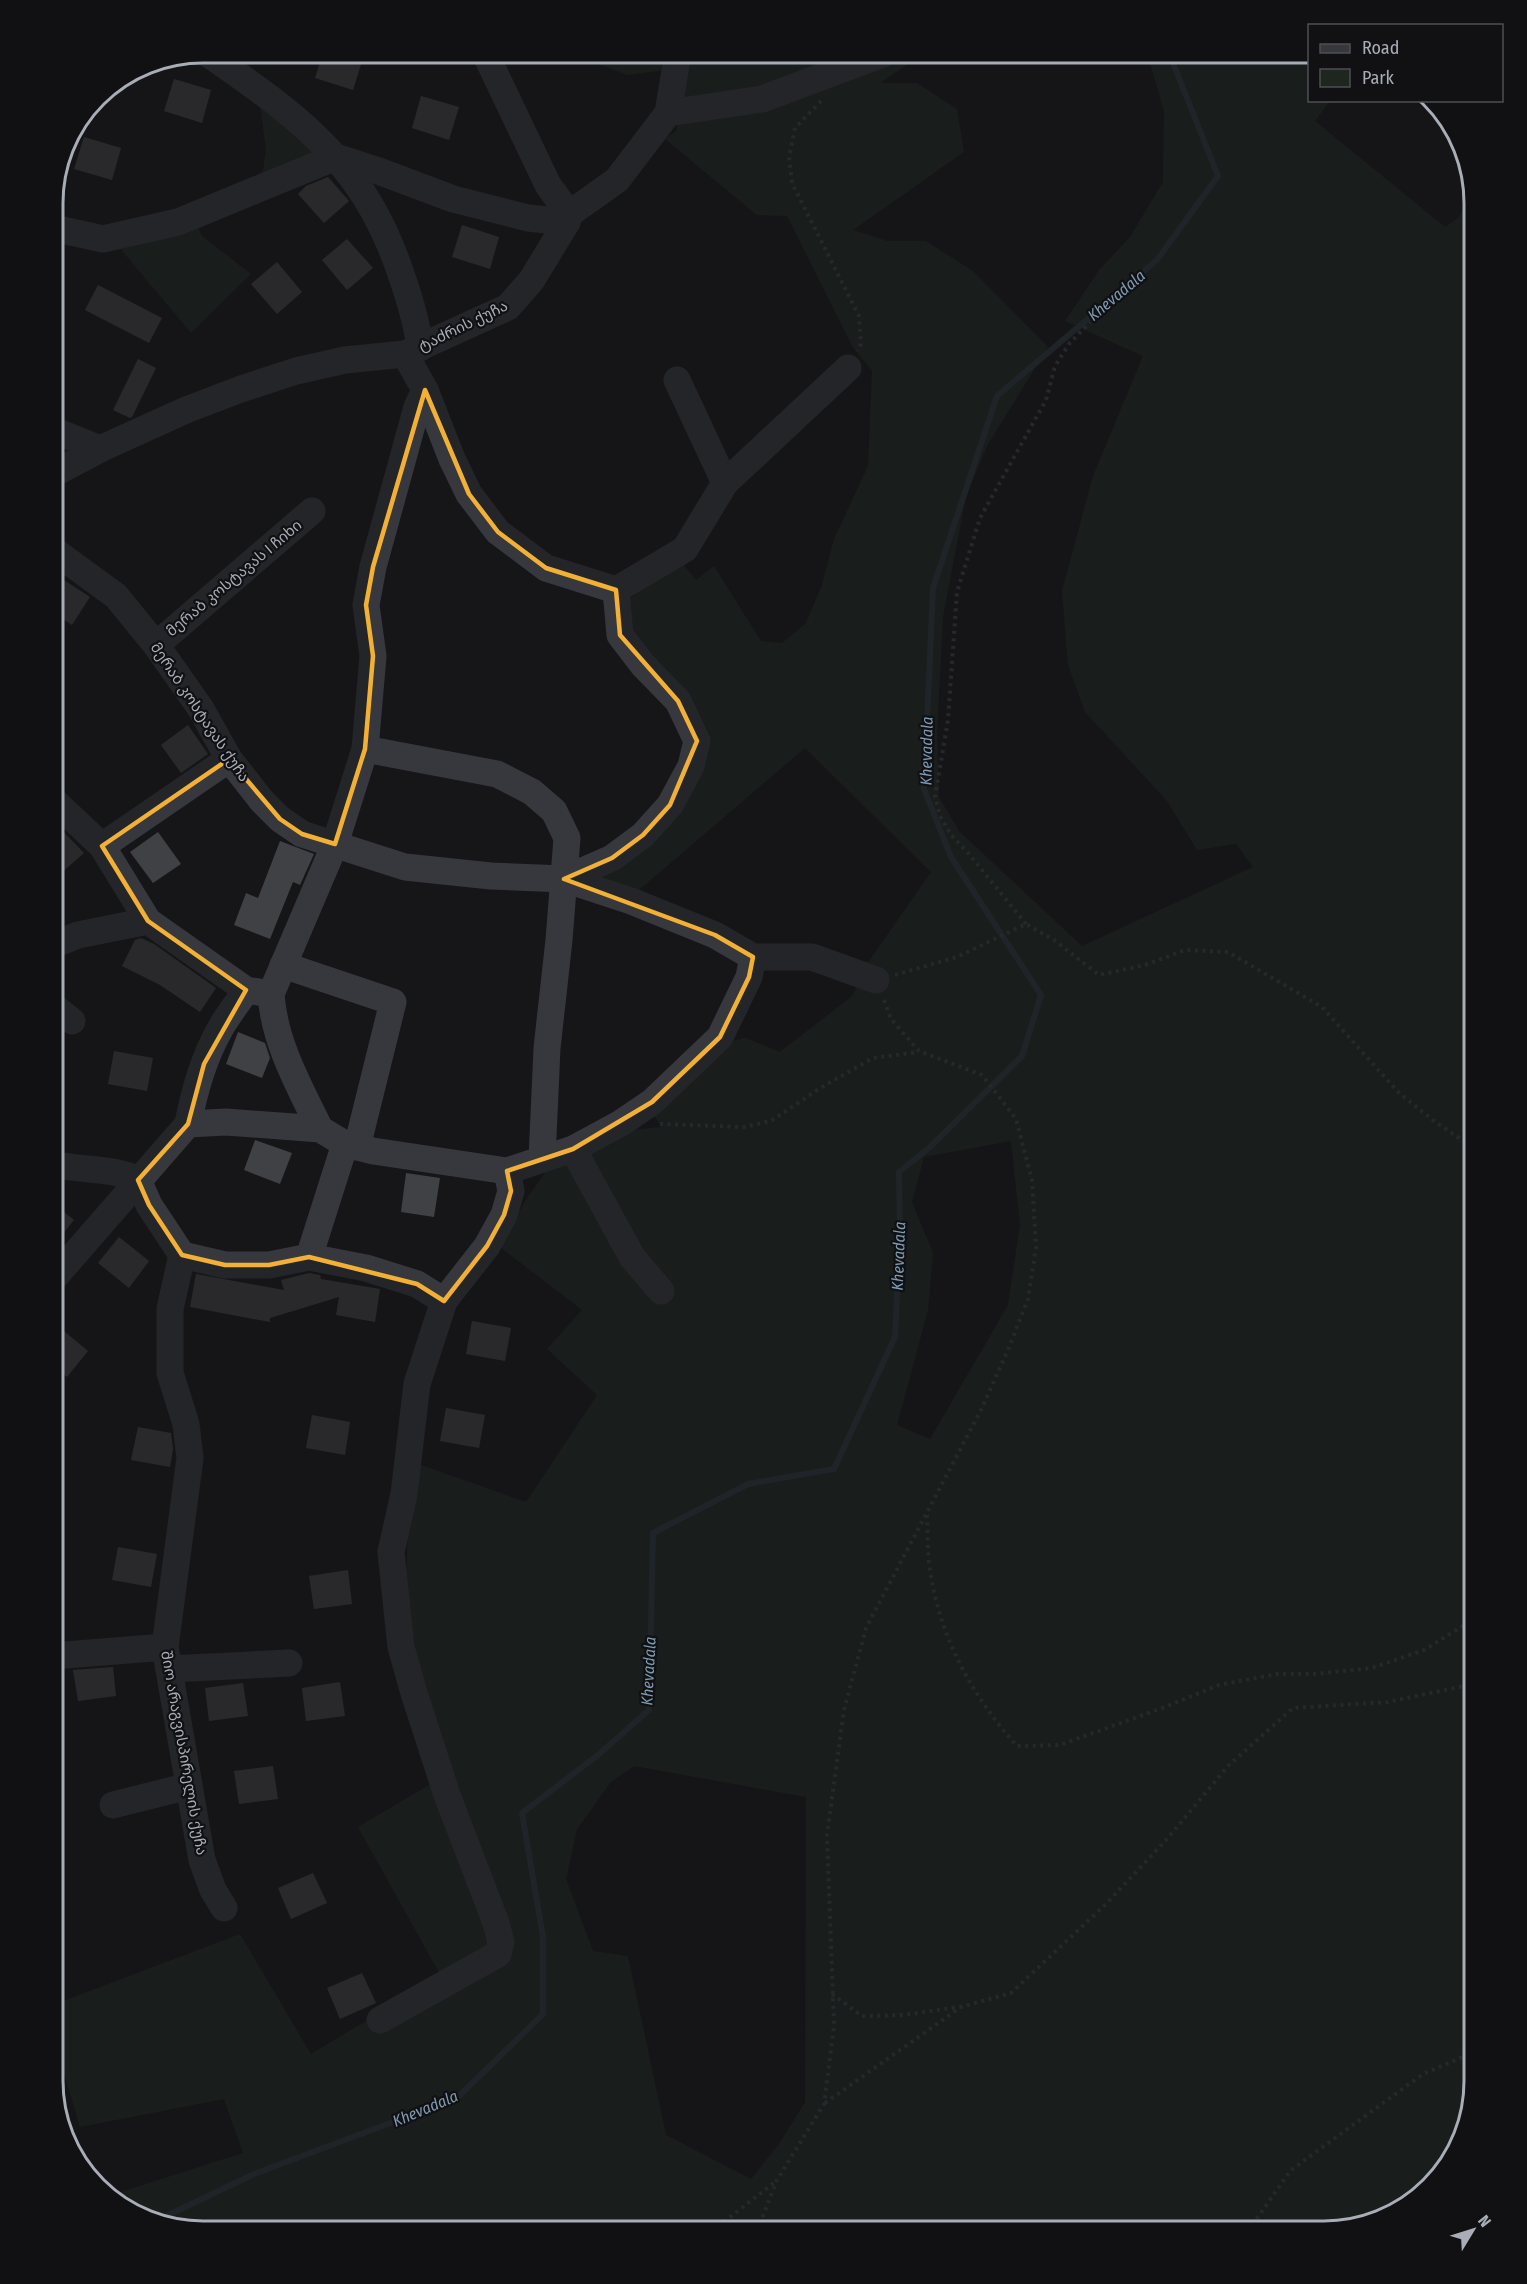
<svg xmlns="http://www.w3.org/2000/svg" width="1527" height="2284" font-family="'Fira Sans Condensed','Noto Sans Georgian',sans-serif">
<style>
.green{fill:#1e261f;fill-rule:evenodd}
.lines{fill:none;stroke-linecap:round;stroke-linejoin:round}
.stream{stroke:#2c353c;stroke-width:6}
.building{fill:#404145}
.path{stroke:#3d3f44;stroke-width:4;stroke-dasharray:3 4.5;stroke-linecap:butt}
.minor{stroke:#37383d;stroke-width:27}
.marked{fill:none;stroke:#f2b134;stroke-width:4.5;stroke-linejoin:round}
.labels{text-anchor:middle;stroke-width:4.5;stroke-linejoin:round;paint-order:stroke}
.street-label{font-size:15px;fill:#a8adb8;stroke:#111113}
.water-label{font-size:16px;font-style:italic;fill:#7f9bb3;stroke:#111113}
.rim{fill:none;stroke:#a8adb8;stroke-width:3}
</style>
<rect width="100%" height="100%" fill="#161618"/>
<!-- green -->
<g class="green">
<path d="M570,53H924L880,83H917L957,109L964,152L853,230L887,241H926L973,271L1048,347L987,446L966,496L943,617L937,734L939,797L959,831L1082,946L1253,867L1236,844L1197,850L1167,801L1085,712L1068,665L1062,591L1093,476L1143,356L1065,321L1099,270L1130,237L1163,182L1164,111L1147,53H1309L1310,100L1330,101L1315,121L1445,227L1458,218L1472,195L1474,203V2081L1454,2156L1399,2211L1324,2231H194L128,2211L111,2195L243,2153L224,2099L80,2127L53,2036V2005L240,1934L311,2054L441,1976L358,1827L434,1782L406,1582L408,1526L421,1465L526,1502L597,1395L547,1349L582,1310L500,1247L525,1201L549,1167L622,1131L661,1127L652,1111L731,1041L746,1038L780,1052L852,996L869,961L931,872L805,748L639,890L597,880L700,761L630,633L626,601L682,563L696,580L714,566L761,641L782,643L806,623L822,585L834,539L868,466L872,371L852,346L787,216L757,215L665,139L676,131L689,67L627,75ZM1011,1141L1020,1225L1008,1305L930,1439L897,1425L928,1310L933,1253L912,1202L924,1157ZM634,1766L806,1797L805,2102L779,2144L751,2179L666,2135L628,1956L593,1951L566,1879L577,1829L611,1782Z"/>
<path d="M260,105L324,154L228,194L263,171L266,149Z"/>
<path d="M195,222L202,236L251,274L191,333L119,247Z"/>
</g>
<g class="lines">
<!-- stream -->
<path class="stream" d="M158,2220L254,2174L457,2098L543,2014V1937L522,1813L598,1755L649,1710L653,1533L748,1484L834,1469L895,1337L900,1234L899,1172L930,1147L1022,1056L1041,995L951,857L924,789L933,588L997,396L1157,260L1218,176L1169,53"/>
</g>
<!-- building -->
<g class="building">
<path d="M323,53H345L363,58L353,90L315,78Z"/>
<path d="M174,79L211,90L202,123L164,111Z"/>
<path d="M421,96L459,107L449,140L412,128Z"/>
<path d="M84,137L121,148L112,180L74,169Z"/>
<path d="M328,177L349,201L324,223L298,194L306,186Z"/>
<path d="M462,225L499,237L490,269L452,257Z"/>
<path d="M347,239L373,268L347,290L322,260Z"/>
<path d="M277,262L302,292L277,314L251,284Z"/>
<path d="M98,285L162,318L149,343L85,310Z"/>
<path d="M138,359L156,368L132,417L130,418L113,410Z"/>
<path d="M53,573L90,597L72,625L53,612Z"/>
<path d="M188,725L208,754L181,773L161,745Z"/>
<path d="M53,821L84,853L53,880Z"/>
<path d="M158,832L181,864L153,883L130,852Z"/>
<path d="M280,841L314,854L300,885L293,882L270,939L234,925L246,893L258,898Z"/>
<path d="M141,938L154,944L216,988L200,1012L160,985L122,966L135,940Z"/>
<path d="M238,1032L265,1043L270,1058L262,1078L226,1064Z"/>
<path d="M114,1051L153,1058L147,1091L108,1084Z"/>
<path d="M255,1140L292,1153L280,1184L244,1170Z"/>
<path d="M406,1173L440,1178L434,1217L401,1212Z"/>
<path d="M53,1203L74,1220L53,1246Z"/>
<path d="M119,1237L149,1261L129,1288L98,1263Z"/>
<path d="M309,1273L320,1275L321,1279L380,1289L375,1322L336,1315L339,1297L270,1318V1322L190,1307L196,1274L284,1290L281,1280Z"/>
<path d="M472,1321L511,1328L505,1361L466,1354Z"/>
<path d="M53,1322L88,1351L67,1377L53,1365Z"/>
<path d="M446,1408L485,1415L479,1448L440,1441Z"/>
<path d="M312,1415L350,1422L345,1455L306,1448Z"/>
<path d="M138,1427L171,1433L173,1449L170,1467L131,1460Z"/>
<path d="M118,1547L157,1554L151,1587L112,1580Z"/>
<path d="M348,1570L352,1604L314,1609L309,1576Z"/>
<path d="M113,1667L116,1696L78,1701L73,1670Z"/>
<path d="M340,1682L345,1716L306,1721L302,1688Z"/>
<path d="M243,1683L248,1716L209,1721L205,1688Z"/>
<path d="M273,1766L278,1799L239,1804L234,1771Z"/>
<path d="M313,1873L327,1903L291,1919L278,1888Z"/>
<path d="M362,1973L376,2003L340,2019L327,1988Z"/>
</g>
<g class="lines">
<!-- path -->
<g class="path">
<path d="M821,101L795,128L789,157L792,183L859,316L861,344L857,351"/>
<path d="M53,305H54"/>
<path d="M1026,924L969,854L951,835L940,816L935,797L948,720L957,592L980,518L1046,400L1055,366L1069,344L1090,322"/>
<path d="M895,975L957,957L1026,924L1054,940L1099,975L1145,965L1185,950L1228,952L1322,1007L1398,1092L1434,1121L1474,1148"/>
<path d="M660,1124L744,1127L771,1121L822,1087L873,1058L918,1052"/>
<path d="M927,1515C928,1533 927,1552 930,1570C940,1638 972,1696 1017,1746L1060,1745L1165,1707L1219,1685L1277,1674H1315L1372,1668L1424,1650L1474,1619"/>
<path d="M832,1994L862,2016L904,2015L958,2007"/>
<path d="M825,2103L961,2007L1011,1993L1105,1905L1167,1839L1228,1766L1293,1708L1388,1702L1474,1684"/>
<path d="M712,2231L775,2182"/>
<path d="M757,2231L777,2180L824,2104L834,2026L827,1835L844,1710L866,1628L981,1410L1008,1350L1028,1299L1036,1247L1032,1180L1016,1119L982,1075L919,1051L891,1019L884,1000"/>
<path d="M1248,2231L1291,2170L1423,2074L1474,2052"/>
</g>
<!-- minor -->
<g class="minor">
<path d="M207,53C251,84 299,116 335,157C366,191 388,234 402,277C410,300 417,323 420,348"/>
<path d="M485,53L548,185L569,214"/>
<path d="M668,113L678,53"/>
<path d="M53,228L103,239L178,222L336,157L376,170L453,199L528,218L567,222"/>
<path d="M405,354L425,390L452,459L469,494L498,532L546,568L616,590"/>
<path d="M677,380L725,483"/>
<path d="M53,430L100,449"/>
<path d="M53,474L100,449L186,410L241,389L296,371L345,360L405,354L508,307L531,281L567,222L569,214L617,180L668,113L762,99L885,53"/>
<path d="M53,550L116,596L156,645L201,709L229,759L262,801L280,819L302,834L405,867L491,876L564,879L631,901L715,935L753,957H812L876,980"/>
<path d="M616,590L685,549L725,483L848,368"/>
<path d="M156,645L312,511"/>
<path d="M365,749L497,774L532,792L554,811L567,838L559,940L547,1048L542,1159"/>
<path d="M53,800L102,846L148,921L246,990L271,994"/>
<path d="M102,846L229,759"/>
<path d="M564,879L612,858L643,835L670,805L691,766L697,741L678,701L643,665L620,635L616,590"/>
<path d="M53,945L78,935L148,921"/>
<path d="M283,965L393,1002L357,1147"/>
<path d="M53,1006L72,1021"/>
<path d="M188,1124C194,1092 203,1059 220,1029C227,1016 238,1003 246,990"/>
<path d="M320,1129C299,1086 274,1042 271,994L335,844L365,749L373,656L366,605L373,567L417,407L425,390"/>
<path d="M573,1149L632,1257L661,1291"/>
<path d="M53,1164C81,1171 112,1167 138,1180"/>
<path d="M138,1180L149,1205L182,1255L170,1309V1373L186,1424L190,1458L165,1647L202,1860L213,1890L224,1908"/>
<path d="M182,1255L225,1265H269L309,1257L345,1144"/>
<path d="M309,1257L366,1268L417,1284L444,1301"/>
<path d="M53,1279L188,1124L226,1122L320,1129L345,1144L373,1151L507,1171L573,1149L621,1123L652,1102L720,1037L749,977L753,957"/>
<path d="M53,1656L165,1647"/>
<path d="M169,1669L289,1663"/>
<path d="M113,1805L189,1786"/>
<path d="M380,2020L498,1954L501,1942L496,1923L447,1795L414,1693L401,1647L391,1552L404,1494L417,1384L444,1301L487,1246L504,1215L511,1191L507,1171"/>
</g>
</g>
<!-- marked area -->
<path d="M0 0H1527V2284H0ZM425,390L469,494L498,532L546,568L616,590L620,635L678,701L697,741L670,805L643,835L612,858L564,879L715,935L753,957L749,977L720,1037L652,1102L573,1149L507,1171L511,1191L504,1215L487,1246L444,1301L417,1284L309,1257L269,1265H225L182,1255L149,1205L138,1180L188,1124L204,1064L246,990L148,921L102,846L229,759L280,819L302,834L335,844L365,749L373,656L366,605L373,567Z" fill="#161618" fill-opacity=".55" fill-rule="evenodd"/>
<path class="marked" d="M425,390L469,494L498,532L546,568L616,590L620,635L678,701L697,741L670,805L643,835L612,858L564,879L715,935L753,957L749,977L720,1037L652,1102L573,1149L507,1171L511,1191L504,1215L487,1246L444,1301L417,1284L309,1257L269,1265H225L182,1255L149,1205L138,1180L188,1124L204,1064L246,990L148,921L102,846L229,759L280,819L302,834L335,844L365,749L373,656L366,605L373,567Z"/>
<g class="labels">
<!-- street labels -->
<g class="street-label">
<text transform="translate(463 326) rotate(-26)" y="5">ტაძრის ქუჩა</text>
<text transform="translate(234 578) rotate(-40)" y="5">მერაბ კოსტავას I ჩიხი</text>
<text transform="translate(200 712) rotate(56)" y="5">მერაბ კოსტავას ქუჩა</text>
<text transform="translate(184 1753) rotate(80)" y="5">შიო არაგვისპირელის ქუჩა</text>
</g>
<!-- water labels -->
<g class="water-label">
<text transform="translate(1116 295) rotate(-40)" y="6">Khevadala</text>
<text transform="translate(926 751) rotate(-89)" y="6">Khevadala</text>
<text transform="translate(898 1256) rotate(-88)" y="6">Khevadala</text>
<text transform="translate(648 1671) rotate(-87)" y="6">Khevadala</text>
<text transform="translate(425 2108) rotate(-23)" y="6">Khevadala</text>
</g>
</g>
<!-- crop -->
<path d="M0 0H1527V2284H0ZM203 63H1324A140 140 0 0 1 1464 203V2081A140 140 0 0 1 1324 2221H203A140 140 0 0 1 63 2081V203A140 140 0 0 1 203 63Z" fill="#111113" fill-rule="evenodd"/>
<path class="rim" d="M203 63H1324A140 140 0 0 1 1464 203V2081A140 140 0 0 1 1324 2221H203A140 140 0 0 1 63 2081V203A140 140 0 0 1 203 63Z"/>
<!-- legend -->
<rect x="1308" y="24" width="195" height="78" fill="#111113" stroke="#4d4f55" stroke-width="1.5"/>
<rect x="1320" y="44" width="30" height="9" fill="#37383d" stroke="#4d4f55" stroke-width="1.5"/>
<text x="1362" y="54" font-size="18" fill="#a8adb8">Road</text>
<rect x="1320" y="69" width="30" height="18" fill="#1e261f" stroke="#4d4f55" stroke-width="1.5"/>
<text x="1362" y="84" font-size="18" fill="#a8adb8">Park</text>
<!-- north arrow -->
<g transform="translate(1473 2230) rotate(52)" stroke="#111113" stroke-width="4.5" paint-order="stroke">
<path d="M0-4.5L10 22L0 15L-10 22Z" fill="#a8adb8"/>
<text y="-9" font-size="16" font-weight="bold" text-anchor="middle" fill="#a8adb8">N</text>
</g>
</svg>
